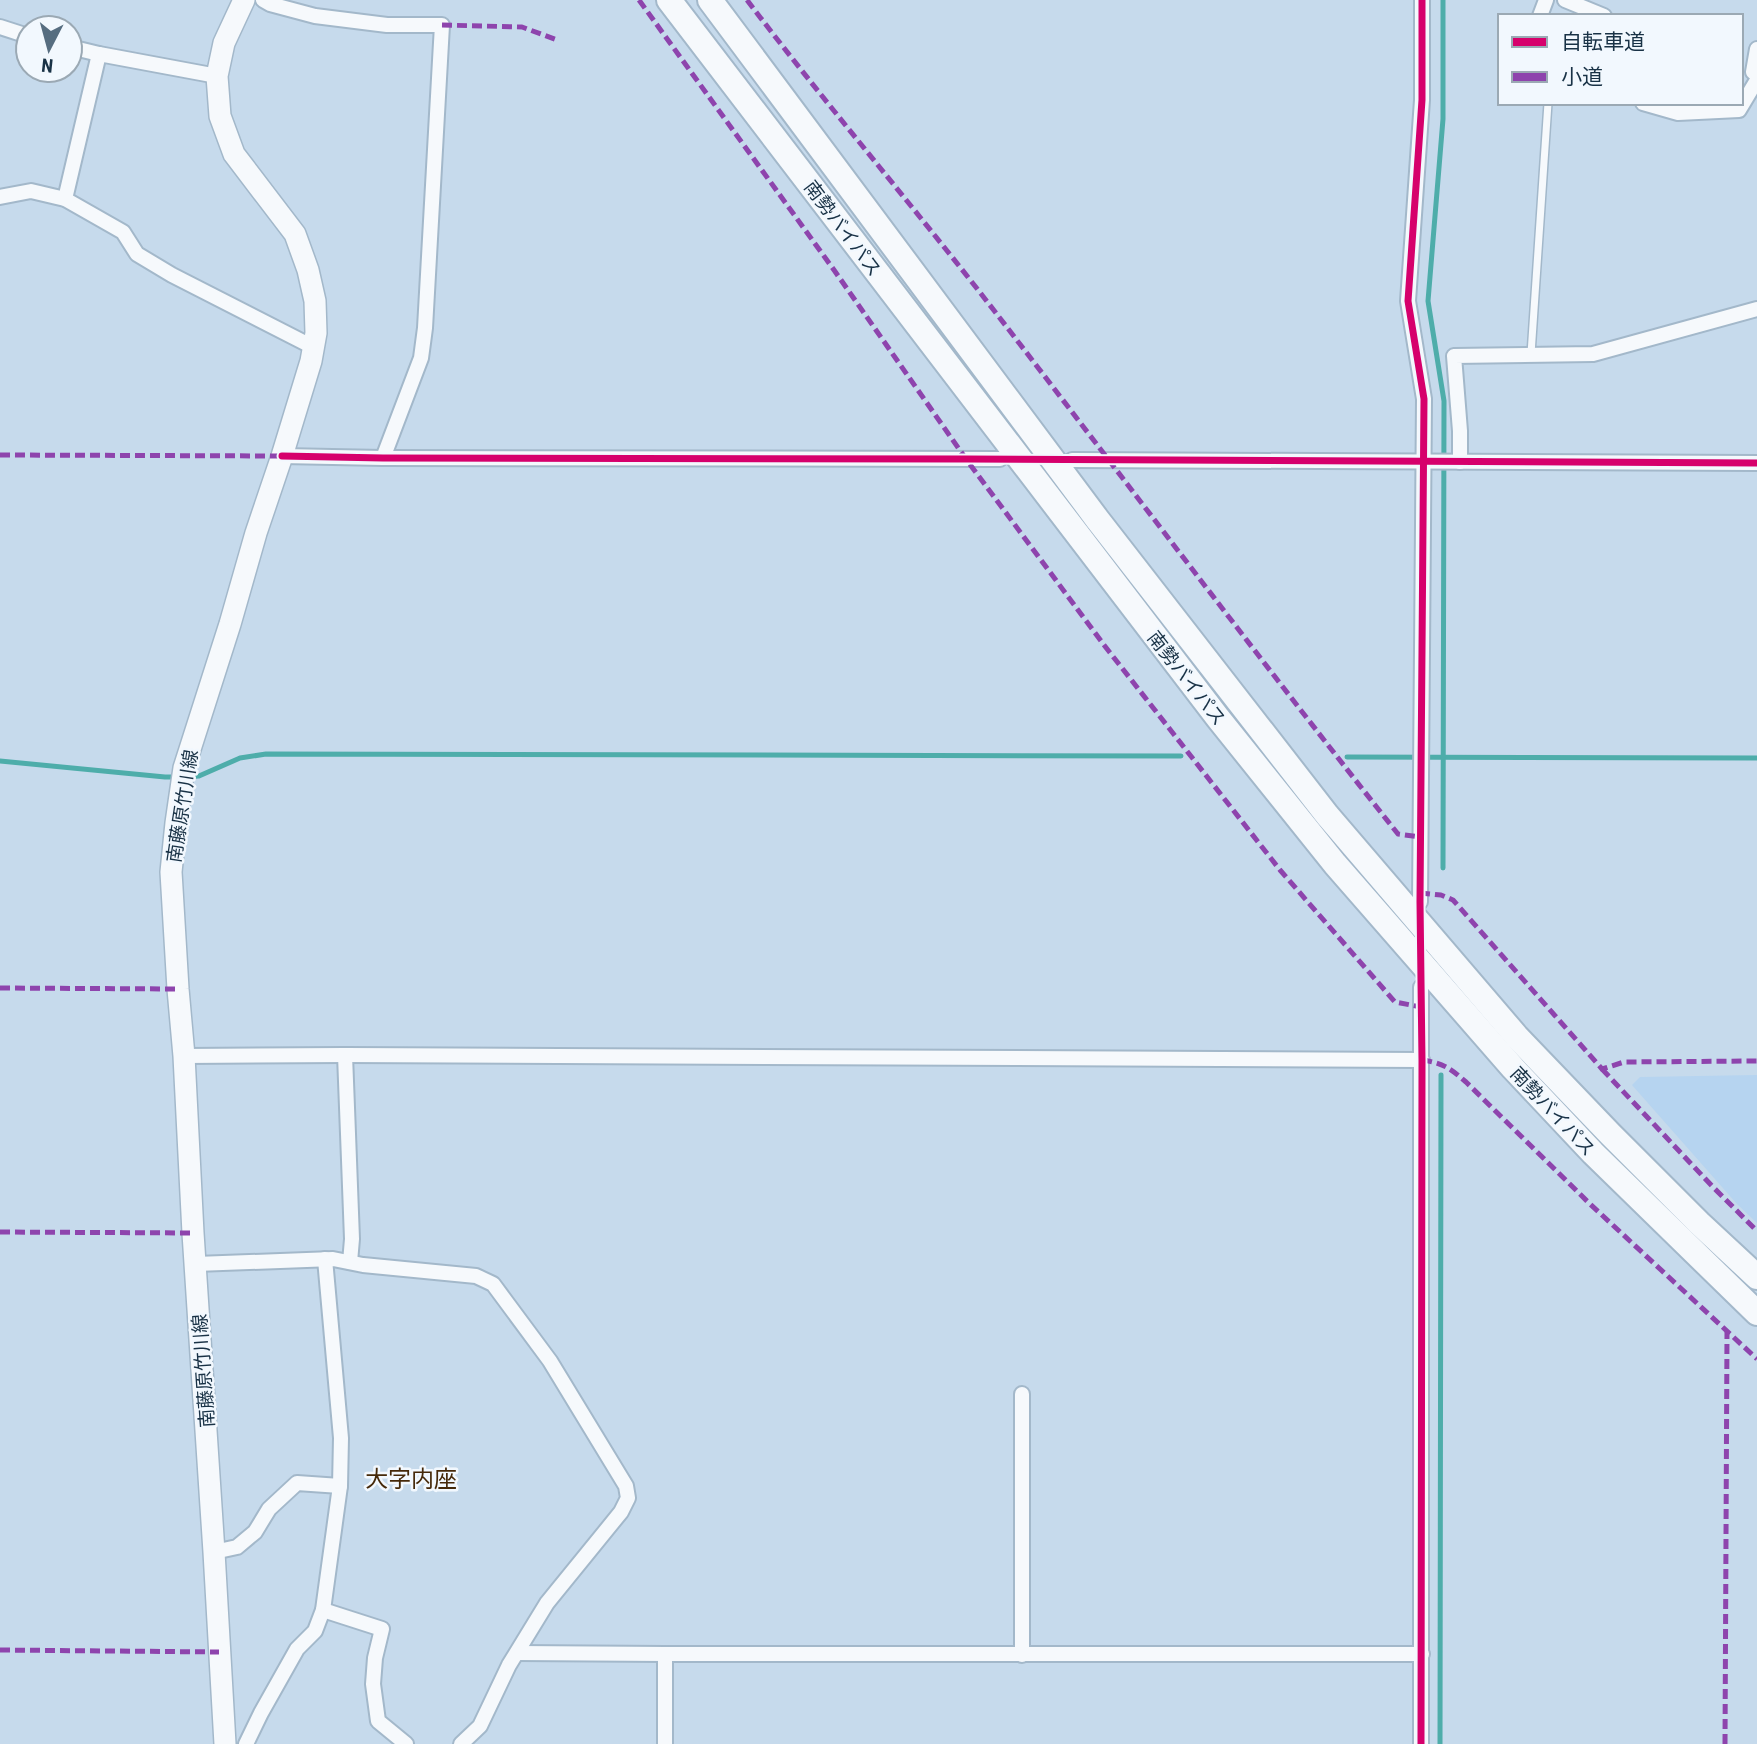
<svg xmlns="http://www.w3.org/2000/svg" width="1757" height="1744" font-family="'Roboto Condensed','Noto Sans JP',sans-serif">
<style>
.built{fill:#b6d4f0}
.lines{fill:none;stroke-linecap:round;stroke-linejoin:round}
.stream{stroke:#4eadaa;stroke-width:5}
.service-casing{stroke:#a3b8ca;stroke-width:10}
.minor-casing{stroke:#a3b8ca;stroke-width:18}
.secondary-casing{stroke:#a3b8ca;stroke-width:24}
.trunk-casing{stroke:#a3b8ca;stroke-width:28}
.service{stroke:#f6f9fc;stroke-width:7}
.minor{stroke:#f6f9fc;stroke-width:14}
.secondary{stroke:#f6f9fc;stroke-width:21}
.trunk{stroke:#f6f9fc;stroke-width:24}
.quiet{stroke:#8e44ad;stroke-width:5;stroke-dasharray:10 5;stroke-linecap:butt}
.cycleway-casing{stroke:#f2f8fe;stroke-width:11}
.cycleway{stroke:#d6006c;stroke-width:7}
.labels{text-anchor:middle;stroke-width:5;stroke-linejoin:round;paint-order:stroke}
.street-label{font-size:19px;fill:#193246;stroke:#f2f8fe}
.quarter-label{font-size:23px;fill:#45290a;stroke:#f2f8fe}
</style>
<rect width="100%" height="100%" fill="#c6daec"/>
<!-- built -->
<path class="built" d="M1757,1075V1223L1737,1204L1632,1085L1640,1077Z"/>
<g class="lines">
<!-- stream -->
<g class="stream">
<path d="M1347,757L1757,758"/>
<path d="M0,761L165,777H177"/>
<path d="M187,777L199,776L240,758L266,754L1181,756"/>
<path d="M1443,868L1444,401L1428,301L1443,119V0"/>
<path d="M1440,1744L1441,1075"/>
</g>
<!-- service casing -->
<g class="service-casing">
<path id="service" d="M1531,354L1548,103"/>
</g>
<!-- minor casing -->
<g class="minor-casing">
<g id="minor">
<path d="M263,0L270,4L315,16L387,25H442L425,328L421,358L383,458"/>
<path d="M1565,0L1604,16"/>
<path d="M1540,16L1546,0"/>
<path d="M0,27L28,36"/>
<path d="M70,47L99,54L217,76"/>
<path d="M1753,72L1757,49"/>
<path d="M1643,103L1678,113L1739,110L1757,80"/>
<path d="M0,197L31,191L65,199L123,232L137,254L172,275L313,347"/>
<path d="M65,199L99,54"/>
<path d="M282,456L383,458L1000,459"/>
<path d="M1072,460L1757,463"/>
<path d="M1460,462V431L1454,356L1593,354L1757,309"/>
<path d="M1420,902L1424,399L1408,301L1422,100V0"/>
<path d="M1421,987V1744"/>
<path d="M345,1055L352,1239L350,1262"/>
<path d="M184,1056L345,1055L1422,1060"/>
<path d="M325,1259L341,1438L340,1486"/>
<path d="M196,1264L333,1259L363,1265L476,1276L493,1284L550,1361L626,1486L628,1498L621,1512L547,1603L509,1665L480,1726L461,1744"/>
<path d="M1022,1394V1655"/>
<path d="M214,1552L237,1547L255,1532L269,1509L297,1483L340,1486L323,1610L315,1631L297,1649L261,1713L246,1744"/>
<path d="M323,1610L382,1629L375,1658L373,1684L378,1721L406,1744"/>
<path d="M517,1653L665,1654H1422"/>
<path d="M665,1654V1744"/>
</g>
</g>
<!-- secondary casing -->
<g class="secondary-casing">
<path id="secondary" d="M225,1744L214,1552L193,1233L184,1056L178,989L171,872L176,823L184,768L230,624L256,533L282,456L311,361L316,333L315,301L308,270L295,234L234,154L220,116L217,76L224,43L244,0"/>
</g>
<!-- trunk casing -->
<g class="trunk-casing">
<g id="trunk">
<path d="M669,0L1218,718L1335,864L1513,1068L1593,1153L1757,1313"/>
<path d="M710,0L1097,519L1327,815L1517,1037L1610,1134L1699,1223L1757,1277"/>
</g>
</g>
<!-- service -->
<use href="#service" class="service"/>
<!-- minor -->
<use href="#minor" class="minor"/>
<!-- secondary -->
<use href="#secondary" class="secondary"/>
<!-- trunk -->
<use href="#trunk" class="trunk"/>
<!-- quiet -->
<g class="quiet">
<path d="M639,0L834,270L966,459L1104,645L1280,870L1395,1002L1421,1007"/>
<path d="M747,0C825,103 909,201 989,304C1125,480 1259,659 1398,834L1421,837"/>
<path d="M442,25L522,27L557,40"/>
<path d="M0,455L282,456"/>
<path d="M1420,893L1441,895L1453,900L1602,1069L1624,1062L1757,1061"/>
<path d="M0,988L178,989"/>
<path d="M1422,1060C1443,1063 1450,1068 1466,1082L1589,1203L1757,1359"/>
<path d="M1602,1069L1712,1186L1757,1231"/>
<path d="M0,1232L193,1233"/>
<path d="M0,1650L219,1652"/>
<path d="M1725,1744L1727,1332"/>
</g>
<!-- cycleway casing -->
<g class="cycleway-casing">
<g id="cycleway">
<path d="M282,456L383,458L966,459L1757,463"/>
<path d="M1421,1744L1422,1060L1420,902L1424,399L1408,301L1422,100V0"/>
</g>
</g>
<!-- cycleway -->
<use href="#cycleway" class="cycleway"/>
</g>
<g class="labels">
<!-- street labels -->
<g class="street-label">
<text transform="translate(843 228) rotate(53)" y="7">南勢バイパス</text>
<text transform="translate(1187 678) rotate(52)" y="7">南勢バイパス</text>
<text transform="translate(182 806) rotate(-81)" y="7">南藤原竹川線</text>
<text transform="translate(1553 1111) rotate(47)" y="7">南勢バイパス</text>
<text transform="translate(203 1371) rotate(-94)" y="7">南藤原竹川線</text>
</g>
<!-- quarter labels -->
<g class="quarter-label">
<text x="411" y="1487">大字内座</text>
</g>
</g>
<!-- legend -->
<rect x="1498" y="14" width="245" height="91" fill="#f2f8fe" stroke="#9ba9b4" stroke-width="2"/>
<rect x="1512" y="37" width="35" height="10" fill="#d6006c" stroke="#9ba9b4" stroke-width="2"/>
<text x="1561" y="49" font-size="21" fill="#193246">自転車道</text>
<rect x="1512" y="72" width="35" height="10" fill="#8e44ad" stroke="#9ba9b4" stroke-width="2"/>
<text x="1561" y="84" font-size="21" fill="#193246">小道</text>
<!-- north arrow -->
<g transform="translate(49 49) rotate(186)"><circle r="33" fill="#f2f8fe" stroke="#9ba9b4" stroke-width="2"/>
<path d="M0-5L12 26L0 18L-12 26Z" fill="#566d80"/>
<text y="-10" font-size="19" font-weight="bold" text-anchor="middle" fill="#193246">N</text>
</g>
</svg>
